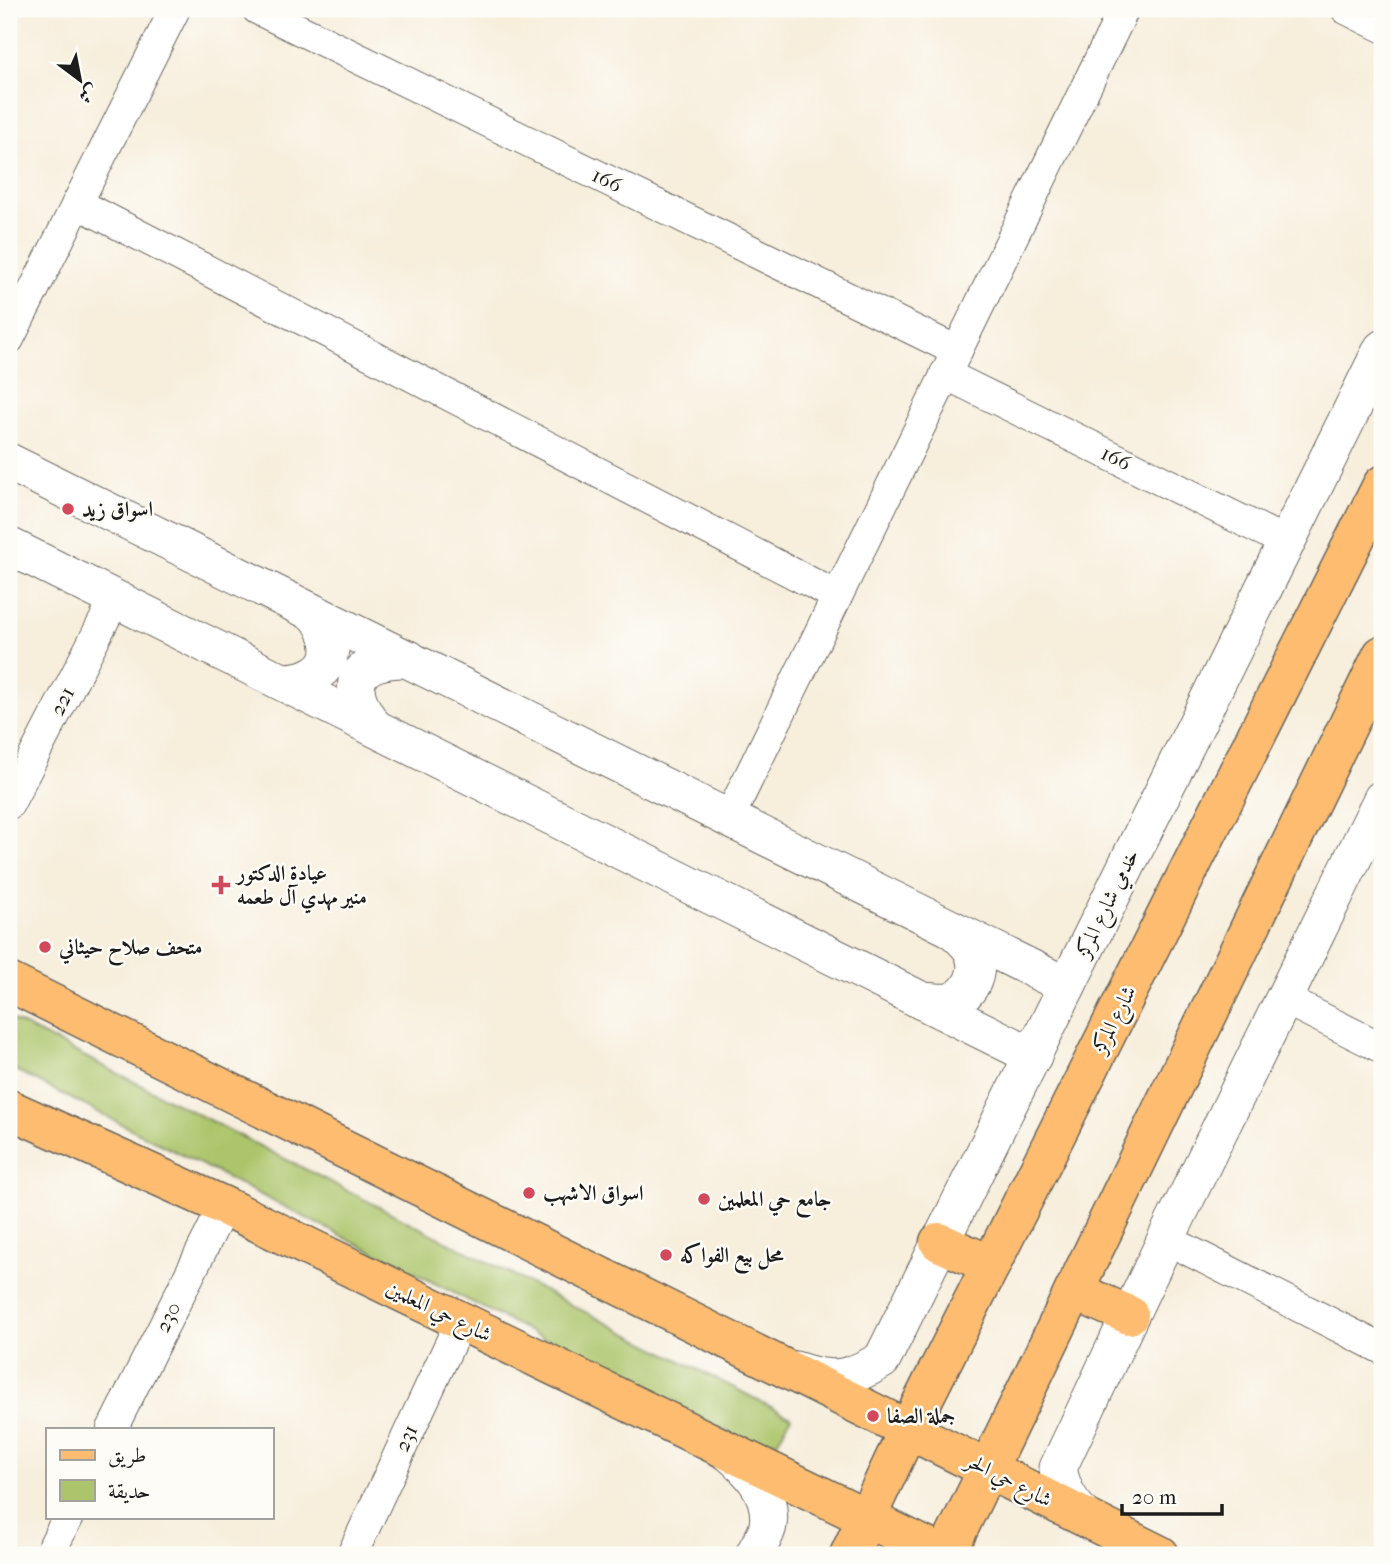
<svg xmlns="http://www.w3.org/2000/svg" width="1391" height="1564" font-family="'IM FELL French Canon',Amiri,serif">
<style>
.green{fill:#acc56b;stroke:#647044;stroke-width:2}
.lines{fill:none;stroke-linecap:round;stroke-linejoin:round}
.minor-casing{stroke:#69665f;stroke-width:32}
.tertiary-casing{stroke:#69665f;stroke-width:39}
.primary-casing{stroke:#69665f;stroke-width:41}
.minor{stroke:#fff;stroke-width:30}
.tertiary{stroke:#fff;stroke-width:37}
.primary{stroke:#fdbc6f;stroke-width:38}
.poi-dot{fill:#d1495b;stroke:#fdfcf7;stroke-width:2.5}
.labels{text-anchor:middle;stroke-width:5;stroke-linejoin:round;paint-order:stroke}
.street-label{font-size:21px;fill:#1c1c1c;stroke:#fdfcf7}
.poi-label{font-size:21px;font-weight:bold;fill:#1c1c1c;stroke:#fdfcf7;text-anchor:start}
</style>
<rect width="100%" height="100%" fill="#fdfcf7"/>
<filter id="ink" filterUnits="userSpaceOnUse"><feTurbulence type="fractalNoise" baseFrequency=".0143" numOctaves="2"/><feDisplacementMap in="SourceGraphic" scale="14" xChannelSelector="R" yChannelSelector="G"/><feConvolveMatrix kernelMatrix="1 2 1 2 8 2 1 2 1" color-interpolation-filters="sRGB"/></filter>
<filter id="wash" filterUnits="userSpaceOnUse"><feTurbulence type="fractalNoise" baseFrequency=".00686" numOctaves="4" result="noise"/><feDisplacementMap in="SourceGraphic" scale="28" xChannelSelector="R" yChannelSelector="G"/><feGaussianBlur stdDeviation="1.57" result="paint"/><feColorMatrix in="noise" values="0 0 0 0 0 0 0 0 0 0 0 0 0 0 0 0 0 1.4 0 .05"/><feComposite in="paint" operator="in"/></filter>
<g filter="url(#wash)">
<rect width="100%" height="100%" fill="#f7eedc"/>
<!-- green -->
<path class="green" d="M9,1018L791,1417L771,1454L9,1067Z"/>
</g>
<g filter="url(#ink)">
<g class="lines">
<!-- minor casing -->
<g class="minor-casing">
<g id="minor">
<path d="M257,9L957,351"/>
<path d="M1346,9L1382,27"/>
<path d="M77,203L837,596"/>
<path d="M9,339L175,9"/>
<path d="M945,374L1286,542"/>
<path d="M9,804L115,599"/>
<path d="M729,818L1124,9"/>
<path d="M1284,999L1382,1048"/>
<path d="M1166,1239L1382,1349"/>
<path d="M112,1429L224,1206"/>
<path d="M49,1555L68,1517"/>
<path d="M352,1555L460,1322"/>
</g>
</g>
<!-- tertiary casing -->
<g class="tertiary-casing">
<g id="tertiary">
<path d="M9,462L1067,986"/>
<path d="M9,546L1033,1056"/>
<path d="M284,682C330,680 343,651 316,614"/>
<path d="M374,727C341,686 355,657 409,659"/>
<path d="M922,1001C930,1001 941,1003 949,1002C971,996 983,969 971,949C967,942 958,935 952,929"/>
<path d="M795,1370C832,1383 848,1380 882,1360L1382,349"/>
<path d="M727,1451C749,1469 773,1493 768,1525C767,1535 758,1546 754,1555"/>
<path d="M1091,1521C1072,1508 1062,1491 1058,1468L1166,1239L1382,799"/>
</g>
</g>
<!-- primary casing -->
<g class="primary-casing">
<g id="primary">
<path d="M9,982L1160,1555"/>
<path d="M9,1109L224,1206L943,1555"/>
<path d="M939,1242L991,1265"/>
<path d="M1074,1291L1129,1315"/>
<path d="M849,1555L908,1430L1382,485"/>
<path d="M946,1555L1382,655"/>
</g>
</g>
<!-- minor -->
<use href="#minor" class="minor"/>
<!-- tertiary -->
<use href="#tertiary" class="tertiary"/>
<!-- primary -->
<use href="#primary" class="primary"/>
</g>
</g>
<!-- markers -->
<g class="poi-dot">
<circle cx="68" cy="509" r="7"/>
<path d="M217.5 874.5h7v7h7v7h-7v7h-7v-7h-7v-7h7z"/>
<circle cx="45" cy="947" r="7"/>
<circle cx="529" cy="1193" r="7"/>
<circle cx="704" cy="1199" r="7"/>
<circle cx="666" cy="1255" r="7"/>
<circle cx="873" cy="1416" r="7"/>
</g>
<g class="labels">
<!-- street labels -->
<g class="street-label">
<text transform="translate(607 180) rotate(26)" y="7">166</text>
<text transform="translate(1116 458) rotate(26)" y="7">166</text>
<text transform="translate(62 701) rotate(-63)" y="7">221</text>
<text transform="translate(1107 903) rotate(-64)" y="7">خدمي شارع المركز</text>
<text transform="translate(1114 1019) rotate(-63)" y="7">شارع المركز</text>
<text transform="translate(439 1311) rotate(26)" y="7">شارع حي المعلمين</text>
<text transform="translate(168 1317) rotate(-63)" y="7">230</text>
<text transform="translate(406 1438) rotate(-65)" y="7">231</text>
<text transform="translate(1009 1480) rotate(27)" y="7">شارع حي الحر</text>
</g>
<!-- poi labels -->
<g class="poi-label">
<text x="82" y="516">اسواق زيد</text>
<text x="237" y="880">عيادة الدكتور<tspan x="237" dy="24">منير مهدي آل طعمه</tspan></text>
<text x="59" y="954">متحف صلاح حيثاني</text>
<text x="543" y="1200">اسواق الاشهب</text>
<text x="718" y="1206">جامع حي المعلمين</text>
<text x="680" y="1262">محل بيع الفواكه</text>
<text x="887" y="1423">جملة الصفا</text>
</g>
</g>
<!-- margin -->
<rect width="1391" height="1564" fill="none" stroke="#fdfcf7" stroke-width="35"/>
<!-- legend -->
<rect x="46" y="1428" width="228" height="91" fill="#fdfcf7" stroke="#a3a29f" stroke-width="2"/>
<rect x="60" y="1450" width="35" height="10" fill="#fdbc6f" stroke="#a3a29f" stroke-width="2"/>
<text x="108" y="1462" font-size="21" fill="#1c1c1c">طريق</text>
<rect x="60" y="1480" width="35" height="21" fill="#acc56b" stroke="#a3a29f" stroke-width="2"/>
<text x="108" y="1498" font-size="21" fill="#1c1c1c">حديقة</text>
<!-- north arrow -->
<g transform="translate(80 80) rotate(148)" stroke="#fdfcf7" stroke-width="5" paint-order="stroke">
<path d="M0-5L12 26L0 18L-12 26Z" fill="#1c1c1c"/>
<text y="-10" font-size="19" font-weight="bold" text-anchor="middle" fill="#1c1c1c">ش</text>
</g>
<!-- scale -->
<path d="M1122 1504v10h100v-10" fill="none" stroke="#1c1c1c" stroke-width="3.5"/>
<text x="1132" y="1504" font-size="21" fill="#1c1c1c" stroke="#fdfcf7" stroke-width="5" paint-order="stroke">20 m</text>
</svg>
